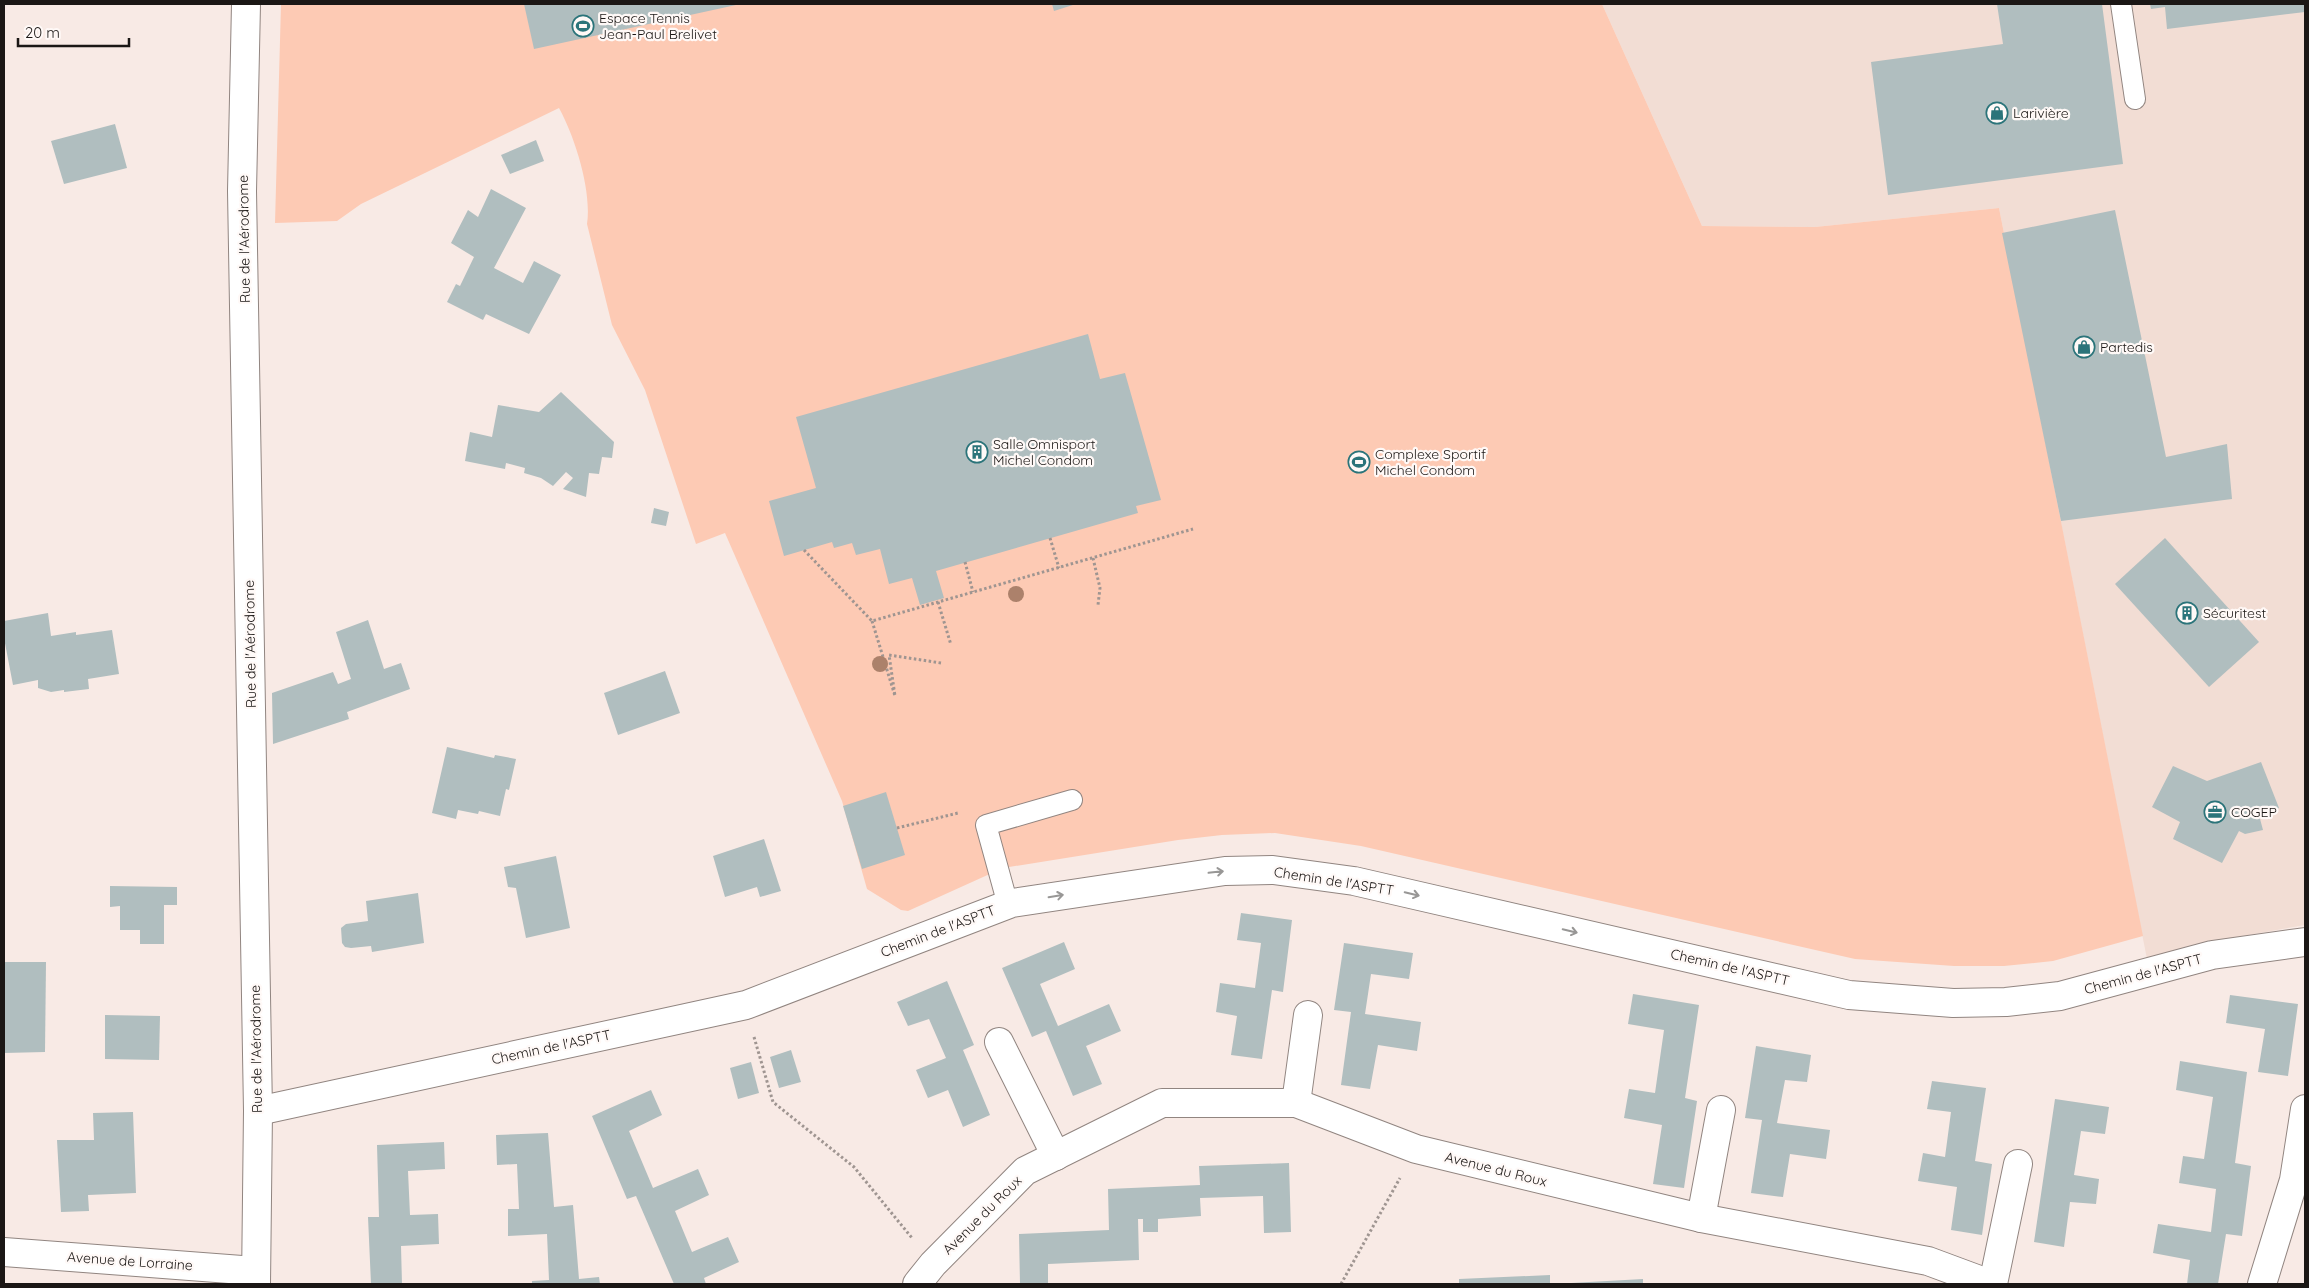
<svg xmlns="http://www.w3.org/2000/svg" width="2309" height="1288" font-family="Quicksand,sans-serif">
<style>
.built{fill:#f2ddd4}
.green{fill:#fdcab4}
.building{fill:#b0bebf}
.lines{fill:none;stroke-linecap:round;stroke-linejoin:round}
.service-casing{stroke:#918580;stroke-width:22}
.minor-casing{stroke:#918580;stroke-width:30}
.path{stroke:#9f9591;stroke-width:3;stroke-dasharray:2.5 2.5;stroke-linecap:butt}
.service{stroke:#fff;stroke-width:20}
.minor{stroke:#fff;stroke-width:28}
.tree{fill:#ac816b}
.oneway{stroke:#989796}
.labels{text-anchor:middle;stroke-width:4.5;stroke-linejoin:round;paint-order:stroke}
.poi-label{font-size:14px;fill:#1b1715;stroke:#fff9f7;text-anchor:start}
.street-label{font-size:14px;fill:#1b1715;stroke:#fff9f7}
</style>
<rect width="100%" height="100%" fill="#f8eae5"/>
<!-- built -->
<path class="built" d="M1602,4H2305V925L2192,945L2147,959L1999,208L1815,227L1702,226Z"/>
<!-- green -->
<path class="green" d="M281,4H1602L1702,226L1815,227L1999,208L2143,936L2053,961L2004,966H1954L1855,959L1361,846L1275,833L1222,835L1178,840L1003,868L908,911L901,910L867,889L842,801L725,533L696,544L645,390L612,325L587,224C592,191 575,137 559,108L361,204L337,221L275,223Z"/>
<!-- building -->
<g class="building">
<path d="M524,4H736V5L534,49Z"/>
<path d="M1052,4H1076L1054,11Z"/>
<path d="M1997,4H2102L2123,164L1888,195L1871,62L2003,44Z"/>
<path d="M2150,4H2305V12L2167,29L2165,7L2151,9Z"/>
<path d="M115,124L127,168L64,184L51,141Z"/>
<path d="M536,140L544,161L510,174L501,155Z"/>
<path d="M491,189L526,208L494,268L523,283L534,261L561,275L529,334L486,314L483,320L447,302L456,284L460,286L474,257L451,243L468,210L478,217Z"/>
<path d="M2115,210L2166,457L2227,444L2232,499L2061,521L2002,233Z"/>
<path d="M1088,334L1100,379L1125,373L1161,500L1136,506L1138,513L936,571L944,598L920,605L912,578L889,584L880,549L856,555L852,543L834,548L832,542L784,556L769,501L816,488L796,417Z"/>
<path d="M561,392L614,442L612,458L602,457L599,474L589,473L586,497L563,489L573,478L566,472L553,486L541,478L524,473L525,468L506,463L505,469L465,461L470,432L492,437L498,405L539,412Z"/>
<path d="M654,508L669,512L666,526L651,523Z"/>
<path d="M2165,538L2259,642L2209,687L2115,584Z"/>
<path d="M48,613L51,636L76,632V635L112,630L119,674L88,679L89,689L64,692V690L51,692L38,688V680L13,685L4,638V621Z"/>
<path d="M368,620L384,669L401,663L410,689L347,712L349,719L273,744L272,693L333,672L338,684L351,679L336,632Z"/>
<path d="M665,671L680,713L618,735L604,693Z"/>
<path d="M447,747L494,758L495,755L516,759L509,790L506,789L500,816L479,811L478,814L458,810L456,819L432,813Z"/>
<path d="M2261,762L2279,808L2259,815L2263,830L2245,834L2239,831L2222,863L2173,839L2180,822L2152,807L2173,766L2207,781Z"/>
<path d="M886,792L905,855L862,869L843,806Z"/>
<path d="M764,839L781,891L760,897L757,887L725,897L713,856Z"/>
<path d="M556,856L570,928L526,938L516,888L508,887L504,867Z"/>
<path d="M110,886L177,887V905H164V944H140V930H120V906L110,907Z"/>
<path d="M418,893L424,943L372,952L371,946L351,948L345,947L342,943L341,928L346,924L368,921L366,901Z"/>
<path d="M1241,913L1292,920L1283,992L1272,990L1262,1059L1231,1055L1237,1016L1216,1012L1220,983L1255,988L1261,943L1237,940Z"/>
<path d="M1064,942L1075,969L1040,984L1058,1026L1109,1004L1121,1031L1086,1046L1102,1084L1073,1096L1046,1031L1032,1037L1002,968Z"/>
<path d="M1344,943L1413,953L1409,979L1371,974L1365,1014L1421,1022L1417,1051L1378,1045L1370,1089L1341,1085L1351,1012L1334,1010Z"/>
<path d="M4,962H46L45,1052L4,1053Z"/>
<path d="M947,981L974,1045L963,1050L990,1115L963,1127L948,1090L928,1098L916,1070L946,1058L929,1019L908,1026L897,1002Z"/>
<path d="M1633,994L1699,1005L1685,1098L1697,1101L1684,1188L1653,1184L1662,1125L1624,1118L1629,1089L1655,1093L1664,1030L1628,1024Z"/>
<path d="M2230,995L2298,1004L2288,1076L2258,1072L2265,1029L2226,1023Z"/>
<path d="M105,1015L160,1016L159,1060L105,1059Z"/>
<path d="M1756,1046L1811,1055L1807,1082L1785,1080L1777,1123L1830,1130L1826,1159L1790,1154L1783,1197L1751,1193L1762,1120L1745,1118Z"/>
<path d="M791,1050L801,1082L779,1088L770,1057Z"/>
<path d="M2180,1061L2247,1072L2235,1163L2251,1166L2242,1236L2226,1234L2218,1284H2187L2190,1260L2153,1253L2158,1224L2211,1232L2216,1189L2179,1183L2183,1156L2204,1159L2213,1097L2176,1090Z"/>
<path d="M751,1062L759,1093L738,1099L730,1068Z"/>
<path d="M1932,1081L1986,1088L1975,1161L1992,1164L1982,1235L1951,1230L1957,1187L1918,1181L1923,1153L1945,1157L1951,1112L1927,1109Z"/>
<path d="M651,1090L662,1115L629,1131L653,1188L698,1169L709,1195L675,1211L692,1252L728,1237L739,1262L704,1278L706,1284H674L636,1196L627,1199L592,1116Z"/>
<path d="M2055,1099L2109,1107L2105,1134L2081,1131L2074,1175L2099,1179L2096,1204L2070,1202L2064,1247L2034,1242Z"/>
<path d="M133,1112L136,1193L88,1195L89,1211L61,1212L57,1140H94L93,1113Z"/>
<path d="M548,1133L554,1207L573,1205L579,1279L599,1277L600,1284H532V1281L549,1280L547,1234L508,1236V1209H519L517,1164L497,1165L496,1135Z"/>
<path d="M444,1142L445,1169L408,1171L410,1215L438,1214L439,1244L401,1246L402,1284H371L368,1217H379L377,1145Z"/>
<path d="M1289,1163L1291,1232L1264,1233L1263,1196L1200,1198L1201,1216L1158,1219V1232H1143V1219H1138L1139,1260L1048,1264V1284H1020L1019,1234L1109,1230L1108,1189L1200,1185L1199,1166Z"/>
<path d="M1550,1275V1284H1459V1279Z"/>
<path d="M1643,1279V1284H1571V1283Z"/>
</g>
<g class="lines">
<!-- service casing -->
<g class="service-casing">
<g id="service">
<path d="M2121,4L2135,99"/>
<path d="M1008,905L986,825L1072,800"/>
</g>
</g>
<!-- minor casing -->
<g class="minor-casing">
<g id="minor">
<path d="M246,4L242,191L258,1111L256,1284"/>
<path d="M999,1042L1056,1156"/>
<path d="M1296,1103L1308,1015"/>
<path d="M258,1111L746,1005L1012,903L1225,871L1273,870L1354,881L1849,995L1953,1003L2006,1002L2060,996L2212,955L2305,942"/>
<path d="M1701,1218L1721,1110"/>
<path d="M4,1252L256,1271"/>
<path d="M917,1284L933,1264L1025,1171L1162,1103H1296L1416,1149L1701,1218L1928,1261L1990,1284"/>
<path d="M1993,1284L2018,1164"/>
<path d="M2262,1284L2294,1180L2305,1109"/>
</g>
</g>
<!-- path -->
<g class="path">
<path d="M1050,538L1059,568"/>
<path d="M804,550L872,621L1193,529"/>
<path d="M1093,558L1100,588L1098,605"/>
<path d="M965,562L973,592"/>
<path d="M938,602L951,645"/>
<path d="M872,621L895,696L889,655L941,663"/>
<path d="M897,828L958,813"/>
<path d="M754,1037L773,1102L854,1167L912,1238"/>
<path d="M1341,1284L1400,1178"/>
</g>
<!-- service -->
<use href="#service" class="service"/>
<!-- minor -->
<use href="#minor" class="minor"/>
</g>
<!-- trees -->
<g class="tree">
<circle cx="1016" cy="594" r="8"/>
<circle cx="880" cy="664" r="8"/>
</g>
<!-- one-way arrows -->
<defs><path id="oneway-shaft" d="M-6 0H5M1.5-3L5.5 0L1.5 3" fill="none" stroke-width="1.6" stroke-linecap="round" stroke-linejoin="round" transform="scale(1.25)"/></defs>
<g class="oneway">
<use href="#oneway-shaft" transform="translate(1216 872) rotate(-6)"/>
<use href="#oneway-shaft" transform="translate(1412 894) rotate(13)"/>
<use href="#oneway-shaft" transform="translate(1056 896) rotate(-9)"/>
<use href="#oneway-shaft" transform="translate(1570 931) rotate(13)"/>
</g>
<!-- icons -->
<defs>
<g id="stadium-ring" transform="scale(1.125)"><circle r="9.5" fill="#fff9f7" stroke="#2b747a" stroke-width="1.5"/><path d="M0-5a6.5 5 0 1 0 0 10a6.5 5 0 1 0 0-10ZM-3.5-1.8h7v3.6h-7Z" fill="#2b747a"/></g>
<g id="shop-ring" transform="scale(1.125)"><circle r="9.5" fill="#fff9f7" stroke="#2b747a" stroke-width="1.5"/><path d="M-5-2.5h2.3a2.7 3.5 0 0 1 5.4 0H5L5.5 6h-11ZM-1.5-2.5h3a1.5 2.3 0 0 0-3 0Z" fill="#2b747a"/></g>
<g id="building-ring" transform="scale(1.125)"><circle r="9.5" fill="#fff9f7" stroke="#2b747a" stroke-width="1.5"/><path d="M-4-6H4V6H1V3H-1V6H-4ZM-2.5-4.3h1.7v1.8h-1.7ZM.8-4.3h1.7v1.8H.8ZM-2.5-1h1.7V.8h-1.7ZM.8-1h1.7V.8H.8Z" fill="#2b747a"/></g>
<g id="office-ring" transform="scale(1.125)"><circle r="9.5" fill="#fff9f7" stroke="#2b747a" stroke-width="1.5"/><path d="M-6-3h4V-5.5h4V-3h4V5H-6ZM-1-4.5V-3h2v-1.5ZM-6 0V1H6V0Z" fill="#2b747a"/></g>
</defs>
<g fill-rule="evenodd">
<use href="#stadium-ring" x="583" y="26"/>
<use href="#shop-ring" x="1997" y="113"/>
<use href="#shop-ring" x="2084" y="347"/>
<use href="#building-ring" x="977" y="452"/>
<use href="#stadium-ring" x="1359" y="462"/>
<use href="#building-ring" x="2187" y="613"/>
<use href="#office-ring" x="2215" y="812"/>
</g>
<g class="labels">
<!-- poi labels -->
<g class="poi-label">
<text x="599" y="23">Espace Tennis<tspan x="599" dy="16">Jean-Paul Brelivet</tspan></text>
<text x="2013" y="118">Larivière</text>
<text x="2100" y="352">Partedis</text>
<text x="993" y="449">Salle Omnisport<tspan x="993" dy="16">Michel Condom</tspan></text>
<text x="1375" y="459">Complexe Sportif<tspan x="1375" dy="16">Michel Condom</tspan></text>
<text x="2203" y="618">Sécuritest</text>
<text x="2231" y="817">COGEP</text>
</g>
<!-- street labels -->
<g class="street-label">
<text transform="translate(244 239) rotate(-91)" y="5">Rue de l'Aérodrome</text>
<text transform="translate(250 644) rotate(-91)" y="5">Rue de l'Aérodrome</text>
<text transform="translate(1334 881) rotate(9)" y="5">Chemin de l'ASPTT</text>
<text transform="translate(938 931) rotate(-21)" y="5">Chemin de l'ASPTT</text>
<text transform="translate(1730 967) rotate(13)" y="5">Chemin de l'ASPTT</text>
<text transform="translate(2143 974) rotate(-15)" y="5">Chemin de l'ASPTT</text>
<text transform="translate(551 1047) rotate(-12)" y="5">Chemin de l'ASPTT</text>
<text transform="translate(256 1049) rotate(-91)" y="5">Rue de l'Aérodrome</text>
<text transform="translate(1496 1169) rotate(14)" y="5">Avenue du Roux</text>
<text transform="translate(982 1215) rotate(-45)" y="5">Avenue du Roux</text>
<text transform="translate(130 1261) rotate(4)" y="5">Avenue de Lorraine</text>
</g>
</g>
<!-- border -->
<rect width="2309" height="1288" fill="none" stroke="#1b1715" stroke-width="10"/>
<!-- scale -->
<path d="M18 38v8h111v-8" fill="none" stroke="#1b1715" stroke-width="2.5"/>
<text x="25" y="38" font-size="15" fill="#1b1715" stroke="#fff9f7" stroke-width="4" paint-order="stroke">20 m</text>
</svg>
